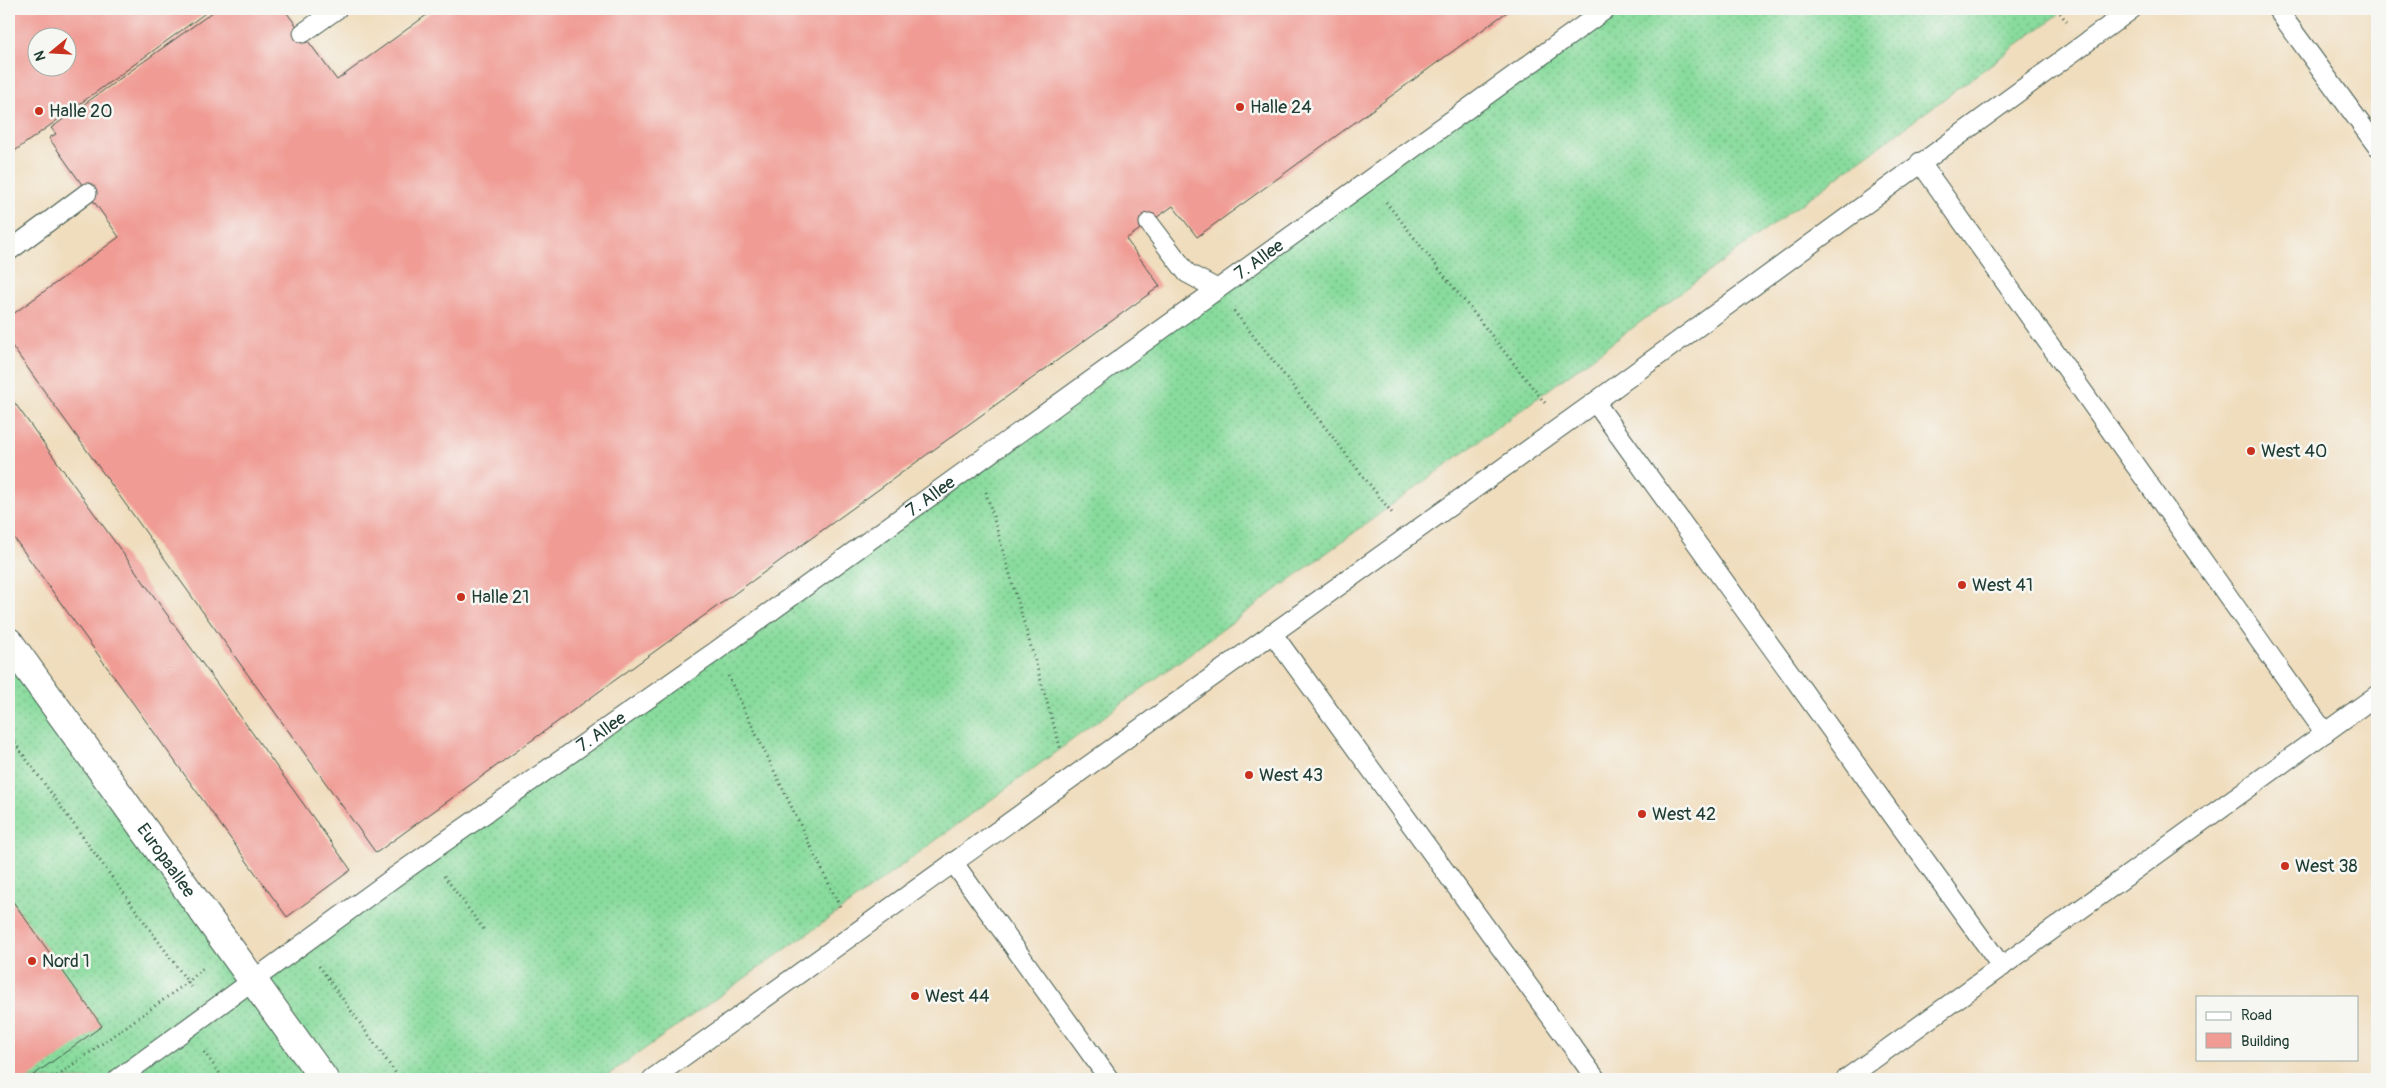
<svg xmlns="http://www.w3.org/2000/svg" width="2386" height="1088" font-family="Pangolin,sans-serif">
<style>
.grass{fill:url(#grass-dots);stroke:#548c68}
.building{fill:#f09b94;fill-rule:evenodd}
.lines{fill:none;stroke-linecap:round;stroke-linejoin:round}
.service-casing{stroke:#3e5549;stroke-width:21}
.minor-casing{stroke:#3e5549;stroke-width:30}
.path{stroke:#3e5549;stroke-width:3;stroke-dasharray:1 4;stroke-linecap:butt}
.service{stroke:#fff;stroke-width:19}
.minor{stroke:#fff;stroke-width:28}
.poi-dot{fill:#c8321e;stroke:#f6f6f2;stroke-width:2}
.labels{text-anchor:middle;stroke-width:5;stroke-linejoin:round;paint-order:stroke}
.poi-label{font-size:18px;fill:#1f3d34;stroke:#f6f6f2;text-anchor:start}
.street-label{font-size:18px;fill:#1f3d34;stroke:#f6f6f2}
</style>
<defs>
<pattern id="grass-dots" width="8" height="8" patternUnits="userSpaceOnUse" patternTransform="scale(1.25)"><rect width="8" height="8" fill="#88db9d"/><path d="M2 2h.1M6 6h.1" fill="none" stroke="#6fb381" stroke-width="1.8" stroke-linecap="round"/></pattern>
</defs>
<rect width="100%" height="100%" fill="#f6f6f2"/>
<filter id="ink" filterUnits="userSpaceOnUse"><feTurbulence type="fractalNoise" baseFrequency=".02" numOctaves="2"/><feDisplacementMap in="SourceGraphic" scale="10" xChannelSelector="R" yChannelSelector="G"/><feConvolveMatrix kernelMatrix="1 2 1 2 8 2 1 2 1" color-interpolation-filters="sRGB"/></filter>
<filter id="wash" filterUnits="userSpaceOnUse"><feTurbulence type="fractalNoise" baseFrequency=".0096" numOctaves="4" result="noise"/><feDisplacementMap in="SourceGraphic" scale="20" xChannelSelector="R" yChannelSelector="G"/><feGaussianBlur stdDeviation="1.12" result="paint"/><feColorMatrix in="noise" values="0 0 0 0 0 0 0 0 0 0 0 0 0 0 0 0 0 1.4 0 .05"/><feComposite in="paint" operator="in"/></filter>
<g filter="url(#wash)">
<rect width="100%" height="100%" fill="#f0ddbd"/>
<!-- grass -->
<path class="grass" d="M1606,9H2066L841,910L602,1079H9V642L253,981Z"/>
<g id="blocks">
<!-- building -->
<g class="building">
<path d="M9,9H211L9,155ZM38,38H68V68H38Z"/>
<path d="M217,9H284L337,80L435,9H1511L1197,237L1173,206L1126,239L1160,286L376,853L9,342V317L119,237L49,138L56,134L51,128Z"/>
<path d="M9,395L351,870L287,917L9,531Z"/>
<path d="M9,896L102,1026L28,1079H9Z"/>
</g>
</g>
</g>
<g filter="url(#ink)">
<use href="#blocks" fill-opacity="0" stroke="#3e5549" stroke-width="1"/>
<g class="lines">
<!-- service casing -->
<g class="service-casing">
<g id="service">
<path d="M2277,9L2377,146"/>
<path d="M303,33L337,9"/>
<path d="M1920,162L2325,733"/>
<path d="M1149,223L1187,273L1217,289"/>
<path d="M9,251L87,193"/>
<path d="M1595,402L2002,967"/>
<path d="M1272,633L1596,1079"/>
<path d="M953,862L1109,1079"/>
<path id="s1" d="M118,1079L396,876L716,651L1606,9"/>
<path d="M652,1079L1595,402L2132,9"/>
<path d="M1846,1079L2377,695"/>
</g>
</g>
<!-- minor casing -->
<g class="minor-casing">
<g id="minor">
<path id="s2" d="M9,642L324,1079"/>
</g>
</g>
<!-- path -->
<g class="path">
<path d="M2057,9L2067,22"/>
<path d="M1386,202L1545,403"/>
<path d="M1234,311L1392,513"/>
<path d="M986,492L1061,750"/>
<path d="M728,676L841,909"/>
<path d="M9,735L193,989"/>
<path d="M444,876L485,931"/>
<path d="M319,966L400,1079"/>
<path d="M204,1052L224,1079"/>
<path d="M53,1079L188,982L203,968"/>
</g>
<!-- service -->
<use href="#service" class="service"/>
<!-- minor -->
<use href="#minor" class="minor"/>
</g>
</g>
<!-- markers -->
<g class="poi-dot">
<circle cx="1240" cy="107" r="5"/>
<circle cx="39" cy="111" r="5"/>
<circle cx="2251" cy="451" r="5"/>
<circle cx="1962" cy="585" r="5"/>
<circle cx="461" cy="597" r="5"/>
<circle cx="1249" cy="775" r="5"/>
<circle cx="1642" cy="814" r="5"/>
<circle cx="2285" cy="866" r="5"/>
<circle cx="32" cy="961" r="5"/>
<circle cx="915" cy="996" r="5"/>
</g>
<g class="labels">
<!-- poi labels -->
<g class="poi-label">
<text x="1250" y="113">Halle 24</text>
<text x="49" y="117">Halle 20</text>
<text x="2261" y="457">West 40</text>
<text x="1972" y="591">West 41</text>
<text x="471" y="603">Halle 21</text>
<text x="1259" y="781">West 43</text>
<text x="1652" y="820">West 42</text>
<text x="2295" y="872">West 38</text>
<text x="42" y="967">Nord 1</text>
<text x="925" y="1002">West 44</text>
</g>
<!-- street labels -->
<g class="street-label">
<text dy="6" stroke="none"><textPath href="#s1" startOffset="1405">7. Allee</textPath></text>
<text dy="6" stroke="none"><textPath href="#s1" startOffset="1000">7. Allee</textPath></text>
<text dy="6" stroke="none"><textPath href="#s1" startOffset="595">7. Allee</textPath></text>
<text dy="6" stroke="none"><textPath href="#s2" startOffset="269">Europaallee</textPath></text>
</g>
</g>
<!-- margin -->
<rect width="2386" height="1088" fill="none" stroke="#f6f6f2" stroke-width="30"/>
<!-- legend -->
<rect x="2196" y="996" width="162" height="65" fill="#f6f6f2" stroke="#a0aca6"/>
<rect x="2206" y="1012" width="25" height="8" fill="#ffffff" stroke="#a0aca6"/>
<text x="2241" y="1020" font-size="15" fill="#1f3d34">Road</text>
<rect x="2206" y="1033" width="25" height="15" fill="#f09b94" stroke="#a0aca6"/>
<text x="2241" y="1046" font-size="15" fill="#1f3d34">Building</text>
<!-- north arrow -->
<g transform="translate(52 52) rotate(252)"><circle r="24" fill="#f6f6f2" stroke="#a0aca6"/>
<path d="M0-4L9 19L0 12L-9 19Z" fill="#c8321e"/>
<text y="-8" font-size="14" font-weight="bold" text-anchor="middle" fill="#1f3d34">N</text>
</g>
</svg>
